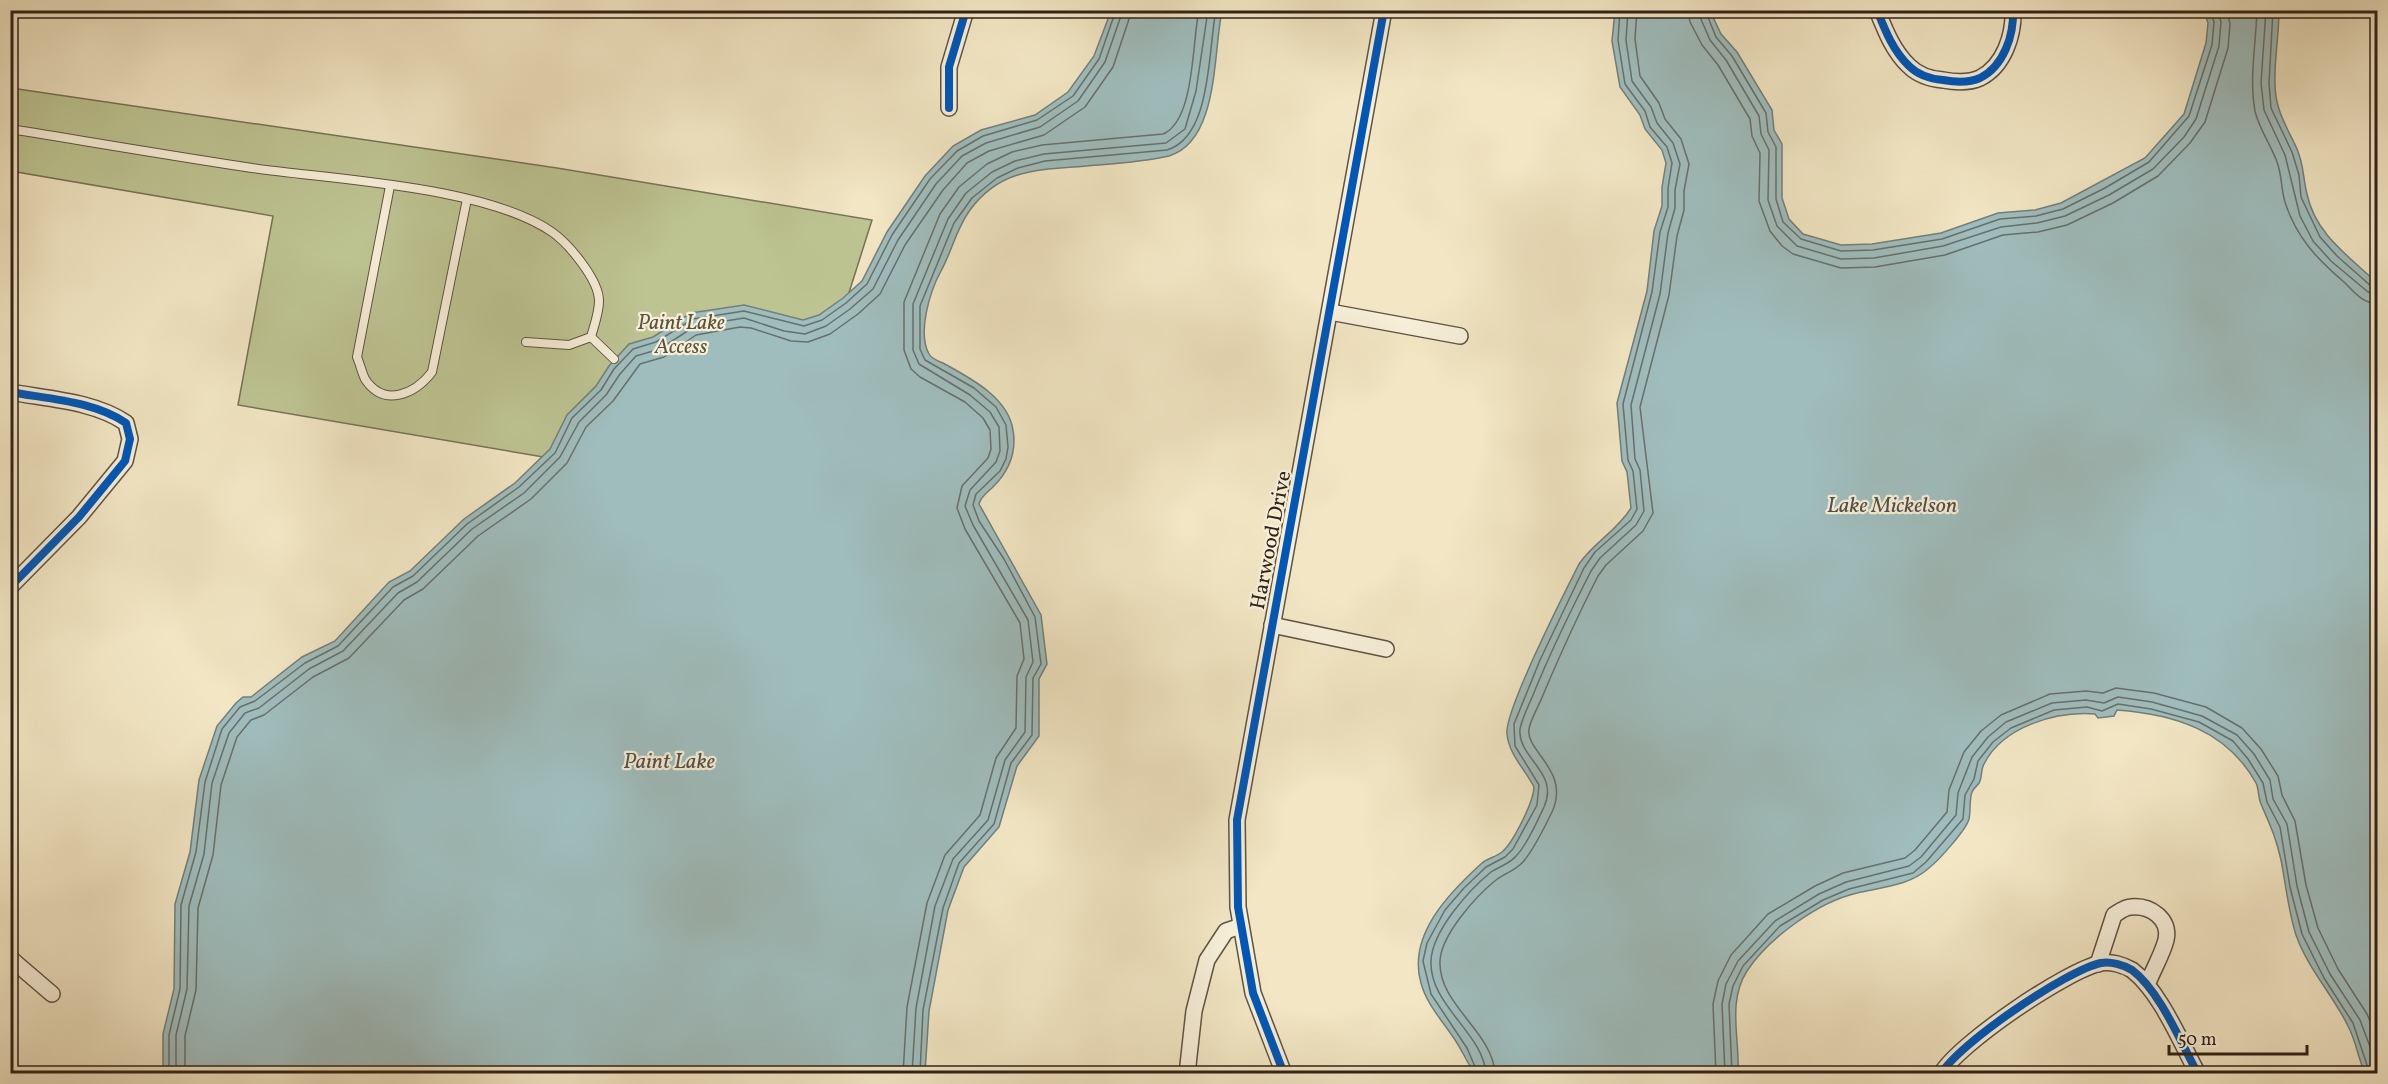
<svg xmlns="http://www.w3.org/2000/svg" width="2388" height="1084" font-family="Vollkorn,serif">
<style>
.green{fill:#bdc492;stroke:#767354;stroke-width:1.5}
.water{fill:#9fbdbd;stroke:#737f7b;stroke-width:1.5}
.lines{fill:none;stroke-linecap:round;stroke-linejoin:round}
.shore{stroke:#68706a;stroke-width:1.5}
.lane-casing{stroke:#605342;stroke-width:10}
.street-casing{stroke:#605342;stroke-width:18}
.lane{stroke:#f7efd9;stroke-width:8}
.street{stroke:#f7efd9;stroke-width:15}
.cycleway-casing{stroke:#f7efd9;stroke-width:11}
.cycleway{stroke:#0057b8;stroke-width:8}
.labels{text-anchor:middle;stroke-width:4.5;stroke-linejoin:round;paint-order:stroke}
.park-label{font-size:21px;font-style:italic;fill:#5a533c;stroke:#f7efd9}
.street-label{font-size:21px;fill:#302217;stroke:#f7efd9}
.water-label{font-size:22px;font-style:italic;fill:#515049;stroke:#f7efd9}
</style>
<rect width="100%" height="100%" fill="#f2e6c4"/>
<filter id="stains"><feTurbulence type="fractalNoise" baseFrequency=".00333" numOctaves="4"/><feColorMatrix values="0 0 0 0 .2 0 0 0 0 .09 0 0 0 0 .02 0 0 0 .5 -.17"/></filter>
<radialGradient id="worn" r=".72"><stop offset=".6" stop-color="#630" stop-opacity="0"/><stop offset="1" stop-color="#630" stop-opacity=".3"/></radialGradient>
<!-- green -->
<path class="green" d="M11,88L557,168L872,220L784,498L238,405L273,216L11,171Z"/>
<!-- water -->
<g class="water">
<path d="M1111,11H1222C1213,53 1219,141 1169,156C1139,163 1105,164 1074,167C1031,170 998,172 970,210C956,229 952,251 941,271C930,291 917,333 929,354C932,359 938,361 943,363C970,378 1008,397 1013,430C1017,453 1009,471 993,487C987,493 981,496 979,504L1041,615L1047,664L1039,679V736L1017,766L999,827L964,867L948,910L929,1011L925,1073H163V1034L174,989L175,904L190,852L199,780L217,726L236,703L243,697H251L302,657L335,641L389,582L410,571L464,519L515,483L550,449L567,415L596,386L609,366L629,344L653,337L691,313L744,305L803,320L819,315L843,298L862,281L887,232L925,176L953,146L981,130L1035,115L1068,92L1094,56Z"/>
<path d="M1615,11H1710L1721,34L1737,52L1772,110L1774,130L1782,144V198L1789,219L1803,234L1841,245L1872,244L1941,233L1998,213L2035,210L2061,203L2145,158L2184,114L2206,43L2208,23L2204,11H2279C2279,35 2274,60 2275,84C2275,110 2287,127 2297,149C2304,165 2303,179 2307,194C2315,234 2350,257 2377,283V1073H2365C2358,1058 2356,1041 2348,1026C2333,995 2308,969 2296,935C2288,910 2286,885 2281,860C2276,837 2270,825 2261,804C2258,797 2259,789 2256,783C2227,730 2173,714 2117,710L2114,716L2098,718L2095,714C2057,711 2003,726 1984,764C1981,769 1982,776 1980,781C1979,785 1974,787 1972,792C1969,800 1971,810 1969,819C1966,830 1939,860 1929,868C1909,886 1882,887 1857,893C1818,902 1769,938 1747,971C1727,1002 1740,1039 1738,1073H1474C1466,1060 1460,1046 1451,1034C1439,1017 1426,1002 1421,983C1407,935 1450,892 1482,863C1488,858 1496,857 1502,852C1513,843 1534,801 1534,787C1525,769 1509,755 1507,734C1504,711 1565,592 1579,564C1593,543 1617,531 1631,508L1627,472L1622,461L1617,403L1647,291L1654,231L1662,206V187L1666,163L1662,150L1645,129L1640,115L1620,87L1612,41Z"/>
</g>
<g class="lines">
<!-- shore -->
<g class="shore">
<path d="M1688,10L1690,22L1702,45L1718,65L1750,119L1752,136L1760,153L1759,201L1770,231L1782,246L1793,254L1841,268L1875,267L1945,255L2003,235L2038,232L2067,225L2113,203L2158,176L2190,143L2205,122L2228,48L2230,24L2227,10"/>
<path d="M1697,10L1710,40L1726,60L1759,116L1761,134L1769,150L1768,200L1777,226L1797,246L1841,259L1874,258L1943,246L2001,227L2037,223L2065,216L2109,195L2153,169L2184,137L2196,119L2219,46L2221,22L2218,10"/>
<path d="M1705,10L1716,37L1732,56L1766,113L1768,132L1776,147V199L1783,222L1801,239L1841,251L1873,250L1942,239L2000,219L2036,216L2063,209L2105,188L2149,162L2189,116L2212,45L2214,22L2210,10"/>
<path d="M2257,10C2256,44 2249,79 2255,111C2259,129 2271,145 2277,162C2282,175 2281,189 2285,202C2296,237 2317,259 2344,282C2354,292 2362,303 2378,304"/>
<path d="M2266,10L2261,83L2264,110L2285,155L2300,216L2313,241L2331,261L2368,292L2378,295"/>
<path d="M2273,10L2269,83L2271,108L2292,152L2299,175L2301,197L2320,237L2337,256L2371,286L2378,287"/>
<path d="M169,1074V1035L180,989L181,905L196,852L205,782L222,729L240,707L255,701L305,663L338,646L393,587L413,576L467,524L519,487L555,453L572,418L601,390L614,369L633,349L656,342L693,319L744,311L804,326L822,320L846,303L867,284L892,235L930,179L957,151L983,136L1037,120L1073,96L1099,59L1116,10"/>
<path d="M176,1074V1035L187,989L189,906L204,854L212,783L229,733L245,713L259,708L309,669L343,651L398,593L417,582L472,529L524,493L560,457L579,422L606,395L620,374L636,356L660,349L695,326L744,318L784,331L805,334L826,326L850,309L873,289L898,240L936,184L962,156L986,143L1040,127L1078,101L1105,62L1123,10"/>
<path d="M185,1074V1036L196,990L198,908L213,855L221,785L237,737L251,720L264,715L313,677L349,658L404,600L423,589L478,536L531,499L567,463L586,427L613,401L640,364L664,357L696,335L740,327L751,328L791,341L808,342L830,334L858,314L880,294L905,245L943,190L967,163L989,151L1044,135L1085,107L1113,67L1132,10"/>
<path d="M903,1074L907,1007L927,903L945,855L980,815L996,758L1016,728L1017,676L1024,659L1020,623L965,529L957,508L962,486L988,458L991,449L990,430L983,418L965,402L920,377L911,369L904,350V302L940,214L959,187L987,164L1012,152L1042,145L1163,134C1195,121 1192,41 1199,10"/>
<path d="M912,1074L916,1008L935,906L953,859L988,820L1005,760L1025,732L1026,677L1033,662L1028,620L973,525L965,506L970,490L996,462L1000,451L999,427L990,412L970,395L919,364L913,350V304L948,219L966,193L992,172L1015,161L1044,154L1166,143L1185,129L1196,91L1208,10"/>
<path d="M920,1074L923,1010L943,908L959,863L994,824L1011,763L1032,735L1033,678L1041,664L1035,617L1004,559L979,521L973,505L976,494L1000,471L1006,459L1008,447L1006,425L996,407L974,388L925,360L920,349V306L954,223L972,198L997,178L1018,168L1045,161L1167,150C1212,137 1208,49 1216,10"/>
<path d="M1478,1074L1467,1048L1431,994L1423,961L1427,943L1445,910L1464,888L1486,867L1505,857L1513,849L1537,805L1539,785L1515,746L1514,724L1540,660L1584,568L1595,552L1631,520L1637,509L1633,471L1628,460L1623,404L1652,292L1660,232L1668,207V188L1672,163L1667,147L1650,127L1645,111L1625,84L1618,40L1620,10"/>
<path d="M1486,1074C1484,1034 1429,1005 1431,961C1432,931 1469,890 1491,872C1500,866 1510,864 1517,855C1528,843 1537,822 1544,807C1560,772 1517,758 1520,729C1522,718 1529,705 1533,695C1550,653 1570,612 1591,571L1600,558L1636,525L1644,511L1640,470L1635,459L1631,405L1660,294L1668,233L1675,208V190L1680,164L1673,143L1657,123L1651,107L1632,81L1626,40L1628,10"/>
<path d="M1495,1074C1493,1031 1438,1005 1440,961C1441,935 1476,896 1496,880C1504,874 1514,871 1522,863C1534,850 1544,828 1552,812C1571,771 1525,751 1529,729C1531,718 1539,706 1543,695C1560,655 1578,615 1598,576L1606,565L1643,531L1653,513L1640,407L1669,295L1677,236L1684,210V191L1689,164L1681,139L1665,119L1659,103L1640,76L1635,39L1637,10"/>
<path d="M1716,1074L1713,1004L1718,981L1731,955L1768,914L1815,886L1843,873L1905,858L1915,850L1947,812L1949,790L1964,752L1981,731L2001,715L2050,694L2086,691L2103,693L2116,688L2154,693L2206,707L2242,728L2261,749L2278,776L2282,795L2295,821L2306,885L2318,928L2338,969L2367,1014L2378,1040"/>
<path d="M1725,1074L1722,1004L1726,984L1738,961L1775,921L1819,894L1846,882L1909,866L1921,857L1956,815L1958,793L1972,757L1988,737L2006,722L2052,703L2086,700L2104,703L2118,697L2152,702L2202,716L2237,735L2254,754L2270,780L2273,799L2287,824L2297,886L2309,932L2330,974L2360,1020L2378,1068"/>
<path d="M1732,1074L1729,1004L1733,986L1743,966L1780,926L1823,900L1849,889L1913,873L1926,862L1963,819L1965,795L1974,779L1978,761L1993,742L2011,728L2054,710L2087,707L2102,711L2118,704L2151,709L2199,722L2233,741L2248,759L2263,783L2267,802L2280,827L2290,887L2302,934L2324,978L2353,1023L2370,1074"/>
</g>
<!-- lane casing -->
<g class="lane-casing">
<g id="lane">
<path d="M10,129C91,142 172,156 252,168C335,180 485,186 552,232C569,244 599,280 599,301C599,313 594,326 591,337"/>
<path d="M390,186L357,357C360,364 362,373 365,379C384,408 415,394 432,372L467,199"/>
<path d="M591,337L614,359"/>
<path d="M526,342L569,345L591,337"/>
</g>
</g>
<!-- street casing -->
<g class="street-casing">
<g id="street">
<path d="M1877,10C1885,30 1893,51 1909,66C1918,75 1931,79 1943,80C1954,82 1969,83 1980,78C2004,66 2014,35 2013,10"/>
<path d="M949,108V67L966,10"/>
<path d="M1330,312L1460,336"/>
<path d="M10,392C48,399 94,401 126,423L130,439L125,461L79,517L10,587"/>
<path d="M1272,625L1386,649"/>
<path d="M10,958L52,994"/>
<path d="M2098,964L2114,915C2119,912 2125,907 2131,907C2150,905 2171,919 2166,940C2162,955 2153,970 2147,985"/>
<path d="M1187,1074L1194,1011L1207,960L1226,931L1241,926"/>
<path d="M1284,1074L1253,993L1238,907L1237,820L1384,10"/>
<path d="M1941,1074C1958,1044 2067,970 2101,963C2110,961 2124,965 2132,970C2160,991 2181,1043 2198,1074"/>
</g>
</g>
<!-- lane -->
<use href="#lane" class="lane"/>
<!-- street -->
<use href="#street" class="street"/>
<!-- cycleway casing -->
<g class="cycleway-casing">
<g id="cycleway">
<path d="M1877,10C1885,30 1893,51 1909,66C1918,75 1931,79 1943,80C1954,82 1969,83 1980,78C2004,66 2014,35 2013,10"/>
<path d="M949,108V67L966,10"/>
<path d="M10,392C48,399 94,401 126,423L130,439L125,461L79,517L10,587"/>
<path d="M1284,1074L1253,993L1238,907L1237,820L1384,10"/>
<path d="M1941,1074C1958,1044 2067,970 2101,963C2110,961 2124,965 2132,970C2160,991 2181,1043 2198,1074"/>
</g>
</g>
<!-- cycleway -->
<use href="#cycleway" class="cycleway"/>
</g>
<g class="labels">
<!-- park labels -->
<g class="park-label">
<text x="681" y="329">Paint Lake<tspan x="681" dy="24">Access</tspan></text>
</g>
<!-- street labels -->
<g class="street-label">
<text transform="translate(1270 540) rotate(-79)" y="7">Harwood Drive</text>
</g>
<!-- water labels -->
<g class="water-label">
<text x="1892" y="512">Lake Mickelson</text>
<text x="669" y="768">Paint Lake</text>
</g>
</g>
<!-- margin -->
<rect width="2388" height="1084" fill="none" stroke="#f2e6c4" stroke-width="36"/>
<rect x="12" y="12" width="2364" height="1060" fill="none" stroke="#302217" stroke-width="3"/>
<rect x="18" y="18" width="2352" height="1048" fill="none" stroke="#302217" stroke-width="1.5"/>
<!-- scale -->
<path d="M2169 1045v9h138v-9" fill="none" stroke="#302217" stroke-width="3"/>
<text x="2178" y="1045" font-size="18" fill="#302217" stroke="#f7efd9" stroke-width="4.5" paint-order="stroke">50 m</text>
<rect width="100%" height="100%" filter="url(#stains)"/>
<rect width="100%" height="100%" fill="url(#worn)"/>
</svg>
